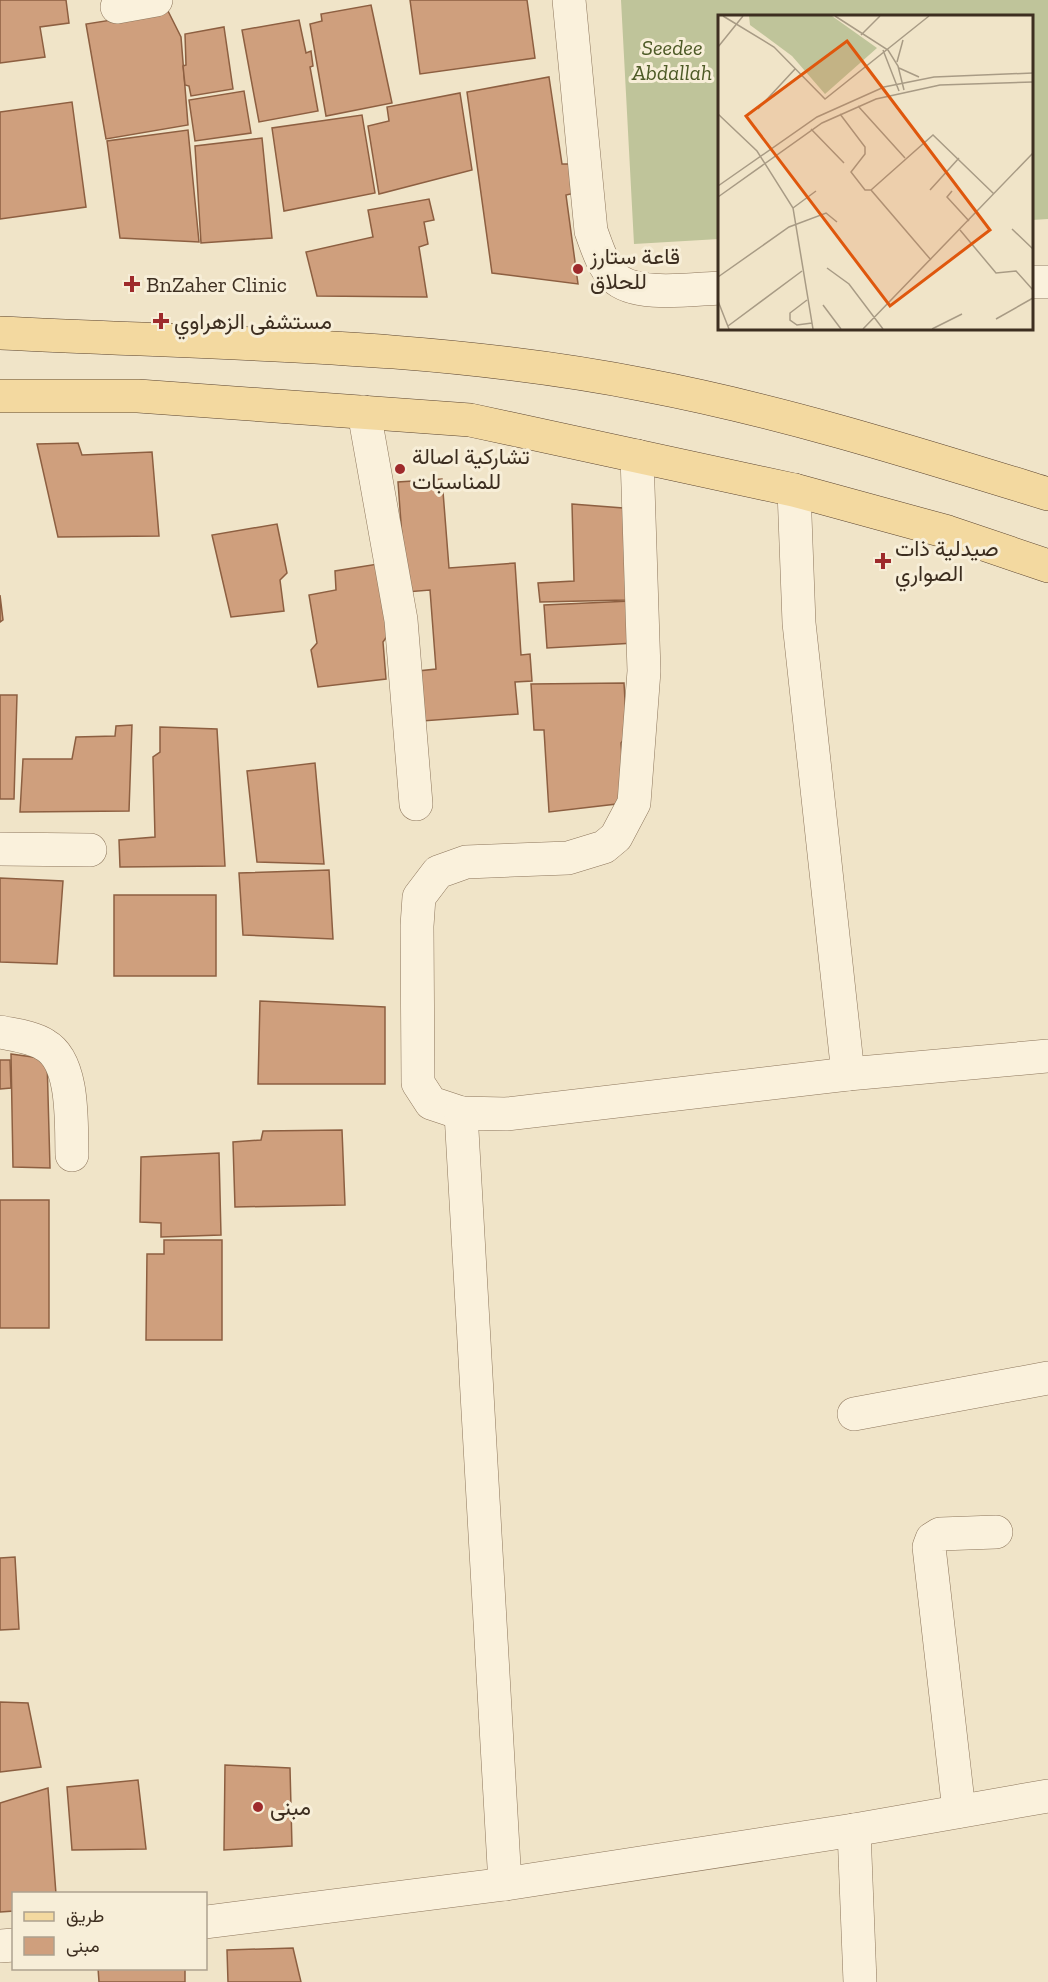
<svg xmlns="http://www.w3.org/2000/svg" width="1048" height="1982" font-family="'Zilla Slab',Vazirmatn,serif">
<style>
.cemetery{fill:#bfc49a}
.building{fill:#cf9f7d;stroke:#8d5f41;stroke-width:1.5}
.lines{fill:none;stroke-linecap:round;stroke-linejoin:round}
.street-casing{stroke:#8d765c;stroke-width:34}
.primary-casing{stroke:#5b4430;stroke-width:34}
.street{stroke:#faf1dc;stroke-width:33}
.primary{stroke:#f3d9a0;stroke-width:33}
.poi-dot{fill:#9e2a2b;stroke:#f7eed8;stroke-width:2}
.labels{text-anchor:middle;stroke-width:6;stroke-linejoin:round;paint-order:stroke}
.park-label{font-size:22px;font-style:italic;fill:#4d5a26;stroke:#f7eed8}
.poi-label{font-size:22px;fill:#3d2e20;stroke:#f7eed8;text-anchor:start}
.inset-road{fill:none;stroke:#a89b85;stroke-width:1.5}
.view{fill:#df570d;fill-opacity:0.15;stroke:#df570d;stroke-width:3}
.inset-edge{fill:none;stroke:#3d2e20;stroke-width:3}
</style>
<rect width="100%" height="100%" fill="#f0e4c8"/>
<!-- cemetery -->
<path class="cemetery" d="M621,0H1048V219L1032,220V16H720L719,239L634,244Z"/>
<!-- building -->
<g class="building">
<path d="M0,0H66L69,23L40,27L45,57L0,63Z"/>
<path d="M410,0H527L535,58L420,74Z"/>
<path d="M371,5L392,103L326,116L310,24L322,21L321,14Z"/>
<path d="M168,11L181,37L188,125L106,139L86,24Z"/>
<path d="M299,20L306,53L311,51L313,66L310,67L318,111L259,122L242,30Z"/>
<path d="M224,27L233,89L191,96L189,86L185,85L183,66L186,65L185,34Z"/>
<path d="M549,77L562,164H572L575,193L566,195L578,284L492,273L467,92Z"/>
<path d="M244,91L251,133L195,141L189,100Z"/>
<path d="M460,93L472,170L379,194L368,126L389,121L387,107Z"/>
<path d="M72,102L86,207L0,219V112Z"/>
<path d="M362,115L375,193L284,211L272,128Z"/>
<path d="M188,130L199,242L120,238L107,141Z"/>
<path d="M262,138L272,238L201,243L195,146Z"/>
<path d="M429,199L434,220L424,222L428,244L419,247L427,297L317,296L306,252L373,237L368,210Z"/>
<path d="M78,443L82,455L152,452L159,536L58,537L37,444Z"/>
<path d="M442,479L449,568L515,563L521,655L530,654L532,681L515,682L518,714L422,721L418,671L436,669L430,590L406,592L398,482Z"/>
<path d="M572,504L623,508L626,600L540,602L538,583L574,581Z"/>
<path d="M277,524L287,573L280,580L284,611L231,617L212,535Z"/>
<path d="M384,563L390,632L383,642L386,679L318,687L311,650L317,643L309,595L336,590L335,571Z"/>
<path d="M0,595L3,620L0,622Z"/>
<path d="M631,601L635,643L547,648L544,605Z"/>
<path d="M624,683L627,735L621,743L625,803L549,812L544,730H534L531,684Z"/>
<path d="M0,695H17L14,799H0Z"/>
<path d="M132,725L129,811L20,812L23,759H72L76,737L115,736L116,726Z"/>
<path d="M160,727L217,729L225,866L120,867L119,840L155,837L153,757L160,752Z"/>
<path d="M315,763L324,864L257,862L247,771Z"/>
<path d="M329,870L333,939L243,935L239,873Z"/>
<path d="M0,878L63,881L57,964L0,962Z"/>
<rect x="114" y="895" width="102" height="81"/>
<path d="M260,1001L385,1007V1084H258Z"/>
<path d="M11,1054L47,1059L50,1168L13,1167Z"/>
<path d="M0,1060H10L11,1088L0,1089Z"/>
<path d="M342,1130L345,1205L235,1207L233,1142L261,1140L263,1131Z"/>
<path d="M219,1153L221,1235L161,1237V1223L140,1222L141,1157Z"/>
<rect x="0" y="1200" width="49" height="128"/>
<path d="M164,1240H222V1340H146L147,1254H164Z"/>
<path d="M15,1557L19,1629L0,1630V1558Z"/>
<path d="M0,1702L28,1703L41,1767L0,1772Z"/>
<path d="M225,1765L290,1768L292,1846L224,1850Z"/>
<path d="M138,1780L146,1849L72,1850L67,1787Z"/>
<path d="M48,1788L56,1894H14V1911L0,1912V1803Z"/>
<path d="M293,1948L301,1982H228L227,1950Z"/>
<path d="M98,1968H185V1982H99Z"/>
</g>
<g class="lines">
<!-- street casing -->
<g class="street-casing">
<g id="street">
<path d="M569,0L591,231C597,247 602,265 614,277C635,298 692,289 720,288"/>
<path d="M117,7L156,0"/>
<path d="M1032,282H1048"/>
<path d="M364,412L401,620L416,804"/>
<path d="M794,490L799,623L848,1074"/>
<path d="M0,849L90,850"/>
<path d="M0,1032C14,1035 33,1037 45,1045C75,1062 71,1124 72,1155"/>
<path d="M461,1113L431,1103L418,1083L417,926L419,897L438,872L466,862L568,858L604,847L616,837L634,803L644,671L637,456"/>
<path d="M854,1414L1048,1378"/>
<path d="M959,1811L929,1547L932,1539L940,1534L996,1532"/>
<path d="M854,1830L860,1982"/>
<path d="M505,1884L461,1113L506,1114L848,1074L1048,1056"/>
<path d="M206,1922L505,1884L854,1830L1048,1796"/>
<path d="M0,1946L14,1945"/>
</g>
</g>
<!-- primary casing -->
<g class="primary-casing">
<g id="primary">
<path d="M0,333C216,344 433,343 645,385C782,411 915,453 1048,494"/>
<path d="M0,396H138L470,420L794,490L948,532L1048,566"/>
</g>
</g>
<!-- street -->
<use href="#street" class="street"/>
<!-- primary -->
<use href="#primary" class="primary"/>
</g>
<!-- markers -->
<g class="poi-dot">
<circle cx="578" cy="269" r="6"/>
<path d="M129 275h6v6h6v6h-6v6h-6v-6h-6v-6h6z"/>
<path d="M158 312h6v6h6v6h-6v6h-6v-6h-6v-6h6z"/>
<circle cx="400" cy="469" r="6"/>
<path d="M880 552h6v6h6v6h-6v6h-6v-6h-6v-6h6z"/>
<circle cx="258" cy="1807" r="6"/>
</g>
<g class="labels">
<!-- park labels -->
<g class="park-label">
<text x="672" y="55">Seedee<tspan x="672" dy="25">Abdallah</tspan></text>
</g>
<!-- poi labels -->
<g class="poi-label">
<text x="590" y="264">قاعة ستارز<tspan x="590" dy="25">للحلاق</tspan></text>
<text x="146" y="292">BnZaher Clinic</text>
<text x="174" y="329">مستشفى الزهراوي</text>
<text x="412" y="464">تشاركية اصالة<tspan x="412" dy="25">للمناسبات</tspan></text>
<text x="895" y="556">صيدلية ذات<tspan x="895" dy="25">الصواري</tspan></text>
<text x="270" y="1815">مبنى</text>
</g>
</g>
<!-- overview -->
<g transform="translate(718 15)">
<rect width="315" height="315" fill="#f0e4c8"/>
<path d="M31,1H114L159,33L107,79L74,41L32,10Z" fill="#bfc49a"/>
<path class="inset-road" d="M5,1L56,32L107,84L211,1M117,1L170,35L180,51L186,75M143,20L162,1M0,32L25,1M165,35L181,76M179,47L185,25M181,53L201,62M140,91L187,143M40,94L77,54M0,99L39,136L75,193L95,314M122,99L147,132V139L133,157L147,175H153M93,114L126,148M0,171L99,102L166,72L216,62L315,58M212,175L241,143M234,176L229,182L251,206M0,182L104,108L158,84L222,70L315,67M75,193L98,176M294,214L315,234M242,215L278,258L298,256L315,275M213,245L153,175L215,120L276,179M109,253L131,269L165,314M0,262L71,212L108,198L119,207M89,285L72,298V305L79,310L94,308M0,286L11,314M105,290L123,314M278,304L315,283M10,311L84,256M145,314L315,138M214,314L244,299"/>
<path class="view" d="M129,26L272,215L172,291L28,101Z"/>
<rect width="315" height="315" class="inset-edge"/>
</g>
<!-- legend -->
<rect x="12" y="1892" width="195" height="78" fill="#f7eed8" stroke="#ada18e" stroke-width="1.5"/>
<rect x="24" y="1912" width="30" height="9" fill="#f3d9a0" stroke="#ada18e" stroke-width="1.5"/>
<text x="66" y="1922" font-size="18" fill="#3d2e20">طريق</text>
<rect x="24" y="1937" width="30" height="18" fill="#cf9f7d" stroke="#ada18e" stroke-width="1.5"/>
<text x="66" y="1952" font-size="18" fill="#3d2e20">مبنى</text>
</svg>
